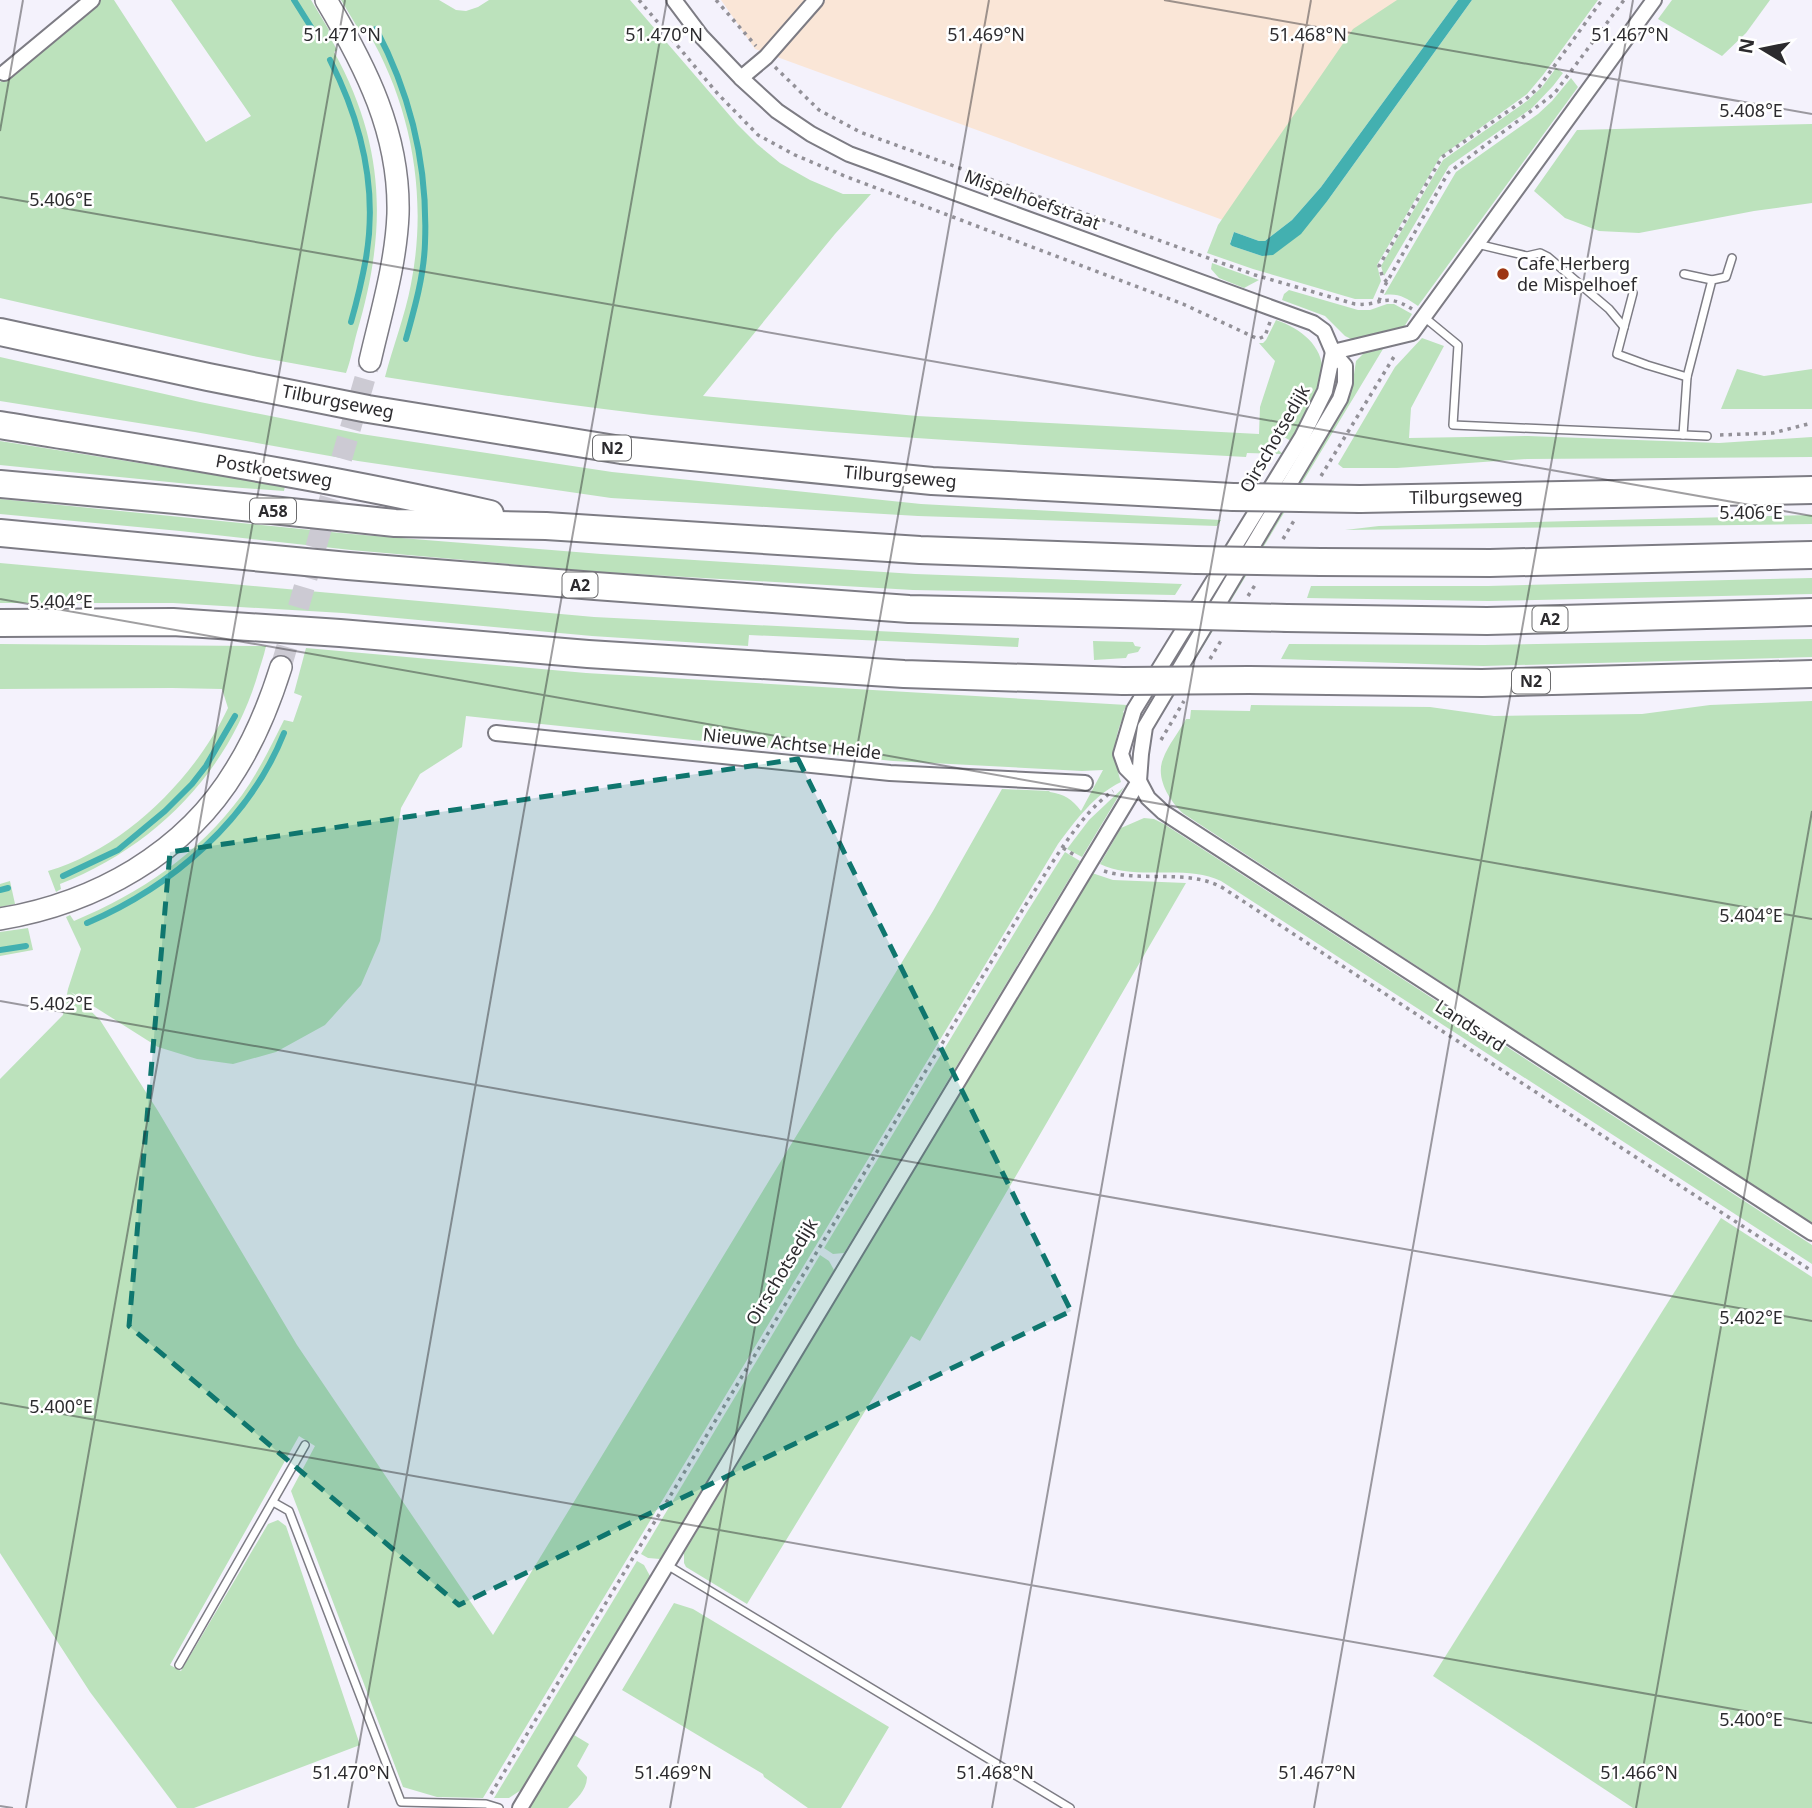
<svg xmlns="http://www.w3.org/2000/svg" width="1812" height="1808" font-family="'Noto Sans',sans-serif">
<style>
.industrial{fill:#fae6d7}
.green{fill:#bce2bc;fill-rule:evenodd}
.water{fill:#43b0b0}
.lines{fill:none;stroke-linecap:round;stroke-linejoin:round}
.stream{stroke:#43b0b0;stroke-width:6}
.secondary-tunnel{stroke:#cccad3;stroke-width:21;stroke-dasharray:21 10;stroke-linecap:butt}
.lane-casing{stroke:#7d7c84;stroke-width:10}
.street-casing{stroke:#7d7c84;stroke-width:18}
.secondary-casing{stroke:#7d7c84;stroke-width:24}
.highway-casing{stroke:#7d7c84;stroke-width:30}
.path{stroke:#939198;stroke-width:3.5;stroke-dasharray:3.5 5;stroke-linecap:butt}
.lane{stroke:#fff;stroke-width:7}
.street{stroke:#fff;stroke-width:14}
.secondary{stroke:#fff;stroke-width:21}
.highway{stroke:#fff;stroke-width:26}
.highway-bridge-casing{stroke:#7d7c84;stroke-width:30;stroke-linecap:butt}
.highway-bridge{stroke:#fff;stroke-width:26}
.marked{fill:#0f766e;fill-opacity:0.2;stroke:#0f766e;stroke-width:5;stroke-dasharray:14 9;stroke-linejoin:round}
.ticks{fill:none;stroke:#2c2b2e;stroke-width:2;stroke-opacity:0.45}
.poi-dot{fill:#9d3612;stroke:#fff;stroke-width:2.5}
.labels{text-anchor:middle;stroke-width:5;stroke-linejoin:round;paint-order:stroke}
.shield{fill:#fff;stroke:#6b6b6d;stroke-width:2}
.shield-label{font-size:16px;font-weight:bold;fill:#2c2b2e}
.street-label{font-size:18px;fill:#2c2b2e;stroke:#fff}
.poi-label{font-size:18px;fill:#2c2b2e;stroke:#fff;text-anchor:start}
.ticks-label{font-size:18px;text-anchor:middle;fill:#2c2b2e;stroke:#fff;stroke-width:5;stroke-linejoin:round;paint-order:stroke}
</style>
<rect width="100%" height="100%" fill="#f4f2fc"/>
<!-- industrial -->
<path class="industrial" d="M721,0H1420L1253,231L755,49Z"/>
<!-- green -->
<g class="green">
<path d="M99,0H114L206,142L251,116L171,0H311L329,30L328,33L337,50L334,52C386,146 387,231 357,332C353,346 351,360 346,373L253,356L0,298V82Z"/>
<path d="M341,0H439L456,10L466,11L478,7L489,0H630L737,124L757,144L780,163L810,180L843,194H871L835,234L703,396L917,416L1259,434L1260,407L1275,361L1259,343H1263L1266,340L1276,320C1306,330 1331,353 1320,388C1316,402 1299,427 1291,441L1284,437L1277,449L1283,454L1247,453L1246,457C1064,447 882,439 700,420C594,410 489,393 385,377C393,346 405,316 411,284C428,198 412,107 368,32L362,35Z"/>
<path d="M1397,0H1458L1321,187L1292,220L1265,241H1259L1234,232L1230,243L1232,246L1262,256L1328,200L1472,0H1598L1543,75L1527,94L1440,157L1377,265L1381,281L1373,299H1355L1253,269L1207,253L1218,225L1353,29Z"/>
<path d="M1672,0H1770L1746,33L1722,56L1658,19Z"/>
<path d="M1556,68L1563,73L1553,86L1532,108L1449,166L1384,276L1381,266L1443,160L1527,101L1542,87Z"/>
<path d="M1571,78L1578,87L1418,306C1406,298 1399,293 1384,295L1456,172L1538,114L1552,101Z"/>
<path d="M1812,124V203L1754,211L1639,233L1599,231L1565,218L1534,191L1577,130Z"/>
<path d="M1212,263L1259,280L1244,288L1219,278L1211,269Z"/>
<path d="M1289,290L1358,310H1370L1387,304H1394L1412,314L1404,327L1399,330L1353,340L1345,336L1325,316L1282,300L1284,294Z"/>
<path d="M1422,338L1444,346L1411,408L1409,438L1528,436L1719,443L1812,437V457L1527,459L1397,468H1343L1338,464L1395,367Z"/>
<path d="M1383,349L1151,733L1152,728L1347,398L1353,381L1356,361L1364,353Z"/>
<path d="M0,357L200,402L361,434L612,472L921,504L1221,520L1217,526L918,516L611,498L358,461L195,432L0,401Z"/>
<path d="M1737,369L1764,376L1812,369V409H1721Z"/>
<path d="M0,441L285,486L284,491L189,484L0,465Z"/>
<path d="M0,499L351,534L601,554L915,574L1182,584L1175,595L913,590L599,572L351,550L180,531L0,514Z"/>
<path d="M1812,515V524L1345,530L1379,526Z"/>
<path d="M0,563L594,617L1019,638L1018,647L749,635L748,646L592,636L343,613L173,603H0Z"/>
<path d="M1812,578V594L1488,601L1307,598L1311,586H1488Z"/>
<path d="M1812,639V657L1483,666L1281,659L1289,644L1484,645Z"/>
<path d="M1093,641L1133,642L1135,646L1141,647L1138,652L1128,654L1126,658L1094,660Z"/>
<path d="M0,644L266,646C264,656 260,666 257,677C228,773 153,848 60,884L61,889L56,892L48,871C124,849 195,778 228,708L222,689L172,688L0,689Z"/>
<path d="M306,648L586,673L1127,705L1123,712L1125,714C1113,736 1113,758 1121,782C1094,795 1076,820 1058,844L483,1798L437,1797L403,1787L291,1491L315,1446L299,1436L170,1665L181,1671L268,1524L278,1520L286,1526L360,1745L194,1808H177L90,1692L0,1553V1079L63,1015L68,989L81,949L66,917L70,915L74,921C141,893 198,854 242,795C259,771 271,746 284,720L293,722L302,696L294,693ZM466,716L893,761L1082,771L1103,770L1081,811C1072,799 1064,794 1050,792L1049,791L1002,789L933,911L493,1635L297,1345L158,1111L100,1020L71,992L158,1047L197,1059L233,1064L276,1052L325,1025L361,985L380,941L401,808L420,774L462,747Z"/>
<path d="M1812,701V1224L1184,814C1170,802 1155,778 1163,759C1168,745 1179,732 1186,719H1190L1191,710L1250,711L1251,705L1430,707L1494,716L1642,714L1710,705Z"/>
<path d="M1124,787L1082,857L1067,849L1089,820Z"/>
<path d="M1144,818L1154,819L1164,824L1812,1245V1264L1221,881C1183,863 1137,882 1100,864L1121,828Z"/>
<path d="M1065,852L1080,861L844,1253L833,1254L824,1248L1027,912Z"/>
<path d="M1092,873L1113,880L1186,883L920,1341L911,1336L747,1604L686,1567L684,1563V1553Z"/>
<path d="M10,881L15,904L0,907V884Z"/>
<path d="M28,928L33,950L0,956V932Z"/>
<path d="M1721,1218L1812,1277V1808H1633L1433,1676Z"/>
<path d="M820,1255L829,1261L834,1270L660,1559L648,1558L641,1554Z"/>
<path d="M637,1561L644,1565L650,1576L521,1790L509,1798H494Z"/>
<path d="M674,1603L693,1609L889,1727L841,1808H808L764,1777L763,1774L622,1690Z"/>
<path d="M574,1735L589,1744L577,1766L587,1777C587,1790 576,1799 568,1808H529Z"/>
</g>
<!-- water -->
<path class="water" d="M1458,0H1472L1328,200L1301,234L1273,255L1262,256L1232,246L1230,244L1234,232L1259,241H1265L1292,220L1321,187Z"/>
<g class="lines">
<!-- stream -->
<g class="stream">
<path d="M294,0L311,27"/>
<path d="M376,29C412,97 428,166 425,243C424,275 415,307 406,339"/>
<path d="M330,60C362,123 378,188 366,258C362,280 357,301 351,322"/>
<path d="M63,876L118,850L165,811L192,784L206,766L235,716"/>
<path d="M0,890L8,888"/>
<path d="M87,923C171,887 249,821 284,733"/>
<path d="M0,950L26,946"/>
</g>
<!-- secondary-tunnel -->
<path class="secondary-tunnel" d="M281,667L370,361"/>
<!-- lane casing -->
<g class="lane-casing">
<g id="lane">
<path d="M1477,244L1527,256L1540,253L1548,257L1609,309L1624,327"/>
<path d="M1684,274L1712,280"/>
<path d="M1633,293L1617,354L1647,365L1687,377"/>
<path d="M1424,317L1458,345L1453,425L1707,436"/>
<path d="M1683,435L1687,377L1712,280L1726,277L1732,258"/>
<path d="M273,1502L289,1511L401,1802L486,1804L499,1808"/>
<path d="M667,1565L1070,1808"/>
<path d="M179,1665L305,1445"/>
</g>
</g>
<!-- street casing -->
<g class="street-casing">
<g id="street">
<path d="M4,73L92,0"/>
<path d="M741,78L766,57L816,0"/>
<path d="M1333,352L1325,391L1302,437L1134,710L1121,754L1126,768L1139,781L1148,798L1163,812L1812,1233"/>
<path d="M1333,352L1412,333L1654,0"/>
<path d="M496,733L890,773L1085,783"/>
<path d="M520,1808L1139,781L1141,754L1145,727L1340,399L1345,383V366L1333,352L1324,331L1313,323L849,154L811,134L777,111L741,78L701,36L674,0"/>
</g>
</g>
<!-- secondary casing -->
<g class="secondary-casing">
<g id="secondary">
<path d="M326,0C366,67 400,134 398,214C396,264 381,313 370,361"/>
<path d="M0,919C95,903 185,854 236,769C256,737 270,702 281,667"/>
</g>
</g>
<!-- highway casing -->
<g class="highway-casing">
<g id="highway">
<path d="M0,332L208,377L368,409L621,450L932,481L1233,497"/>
<path d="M0,425C164,452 328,477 490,514"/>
<path d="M0,484L176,500L395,523L546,526L920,550L1196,560"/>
<path d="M1360,499L1812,490"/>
<path d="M0,533L348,566L595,586L909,609L1162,615"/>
<path d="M1321,562L1490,563L1812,555"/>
<path d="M1287,618L1487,621L1812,612"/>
<path d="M0,623L173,622L340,633L588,654L904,674L1123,681"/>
<path d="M1249,680L1482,683L1812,674"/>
</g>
</g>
<!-- path -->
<g class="path">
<path d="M639,0L718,94L758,135L795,155L847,177L1183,304L1258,339L1265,336L1270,322"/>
<path d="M716,0L756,46"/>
<path d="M775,67L819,110L860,132L1255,275L1355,304C1382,307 1383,291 1412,309"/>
<path d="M1387,282L1383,278L1379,266L1442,157L1527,98L1539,87L1602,0"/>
<path d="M1379,301L1383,289L1448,173L1554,94L1624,0"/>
<path d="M1720,435L1773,433L1812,423"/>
<path d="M1321,476L1395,355"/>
<path d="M1283,539L1295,519"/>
<path d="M1248,596L1257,582"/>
<path d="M1210,659L1222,639"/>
<path d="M1161,740L1184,701"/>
<path d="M1063,848L1076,856"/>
<path d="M1104,871C1142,883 1188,868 1223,888L1600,1134L1812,1271"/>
<path d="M491,1794L1023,909C1048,871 1077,816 1113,791"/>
</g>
<!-- lane -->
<use href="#lane" class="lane"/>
<!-- street -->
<use href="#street" class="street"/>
<!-- secondary -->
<use href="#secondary" class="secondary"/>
<!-- highway -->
<use href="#highway" class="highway"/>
<!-- highway-bridge casing -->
<g class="highway-bridge-casing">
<g id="highway-bridge">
<path d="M1233,497L1360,499"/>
<path d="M1196,560L1321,562"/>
<path d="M1162,615L1287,618"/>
<path d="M1123,681L1249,680"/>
</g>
</g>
<!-- highway-bridge -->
<use href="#highway-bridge" class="highway-bridge"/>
</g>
<!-- marked area -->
<path class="marked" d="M798,759L1071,1311L459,1605L129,1326L170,852Z"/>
<!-- ticks -->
<path class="ticks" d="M1164,0L1812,114M0,131L23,0M0,197L1812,516M0,599L1812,919M0,1001L1812,1321M0,1403L1812,1723M0,1806L13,1808M26,1808L345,0M348,1808L667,0M670,1808L989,0M992,1808L1311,0M1314,1808L1633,0M1636,1808L1812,811"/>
<!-- markers -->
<circle class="poi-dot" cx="1503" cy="274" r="7"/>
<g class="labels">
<!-- shield labels -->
<g class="shield">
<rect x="593" y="435.5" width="38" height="25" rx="5"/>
<rect x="250" y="498.5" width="46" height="25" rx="5"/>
<rect x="562.5" y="572.5" width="35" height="25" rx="5"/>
<rect x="1532.5" y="606.5" width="35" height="25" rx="5"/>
<rect x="1512" y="668.5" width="38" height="25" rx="5"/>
</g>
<g class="shield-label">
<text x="612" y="454">N2</text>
<text x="273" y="517">A58</text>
<text x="580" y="591">A2</text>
<text x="1550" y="625">A2</text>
<text x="1531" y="687">N2</text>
</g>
<!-- street labels -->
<g class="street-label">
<text transform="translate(1032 200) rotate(20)" y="6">Mispelhoefstraat</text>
<text transform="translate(338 402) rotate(11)" y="6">Tilburgseweg</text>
<text transform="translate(1275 439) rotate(-60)" y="6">Oirschotsedijk</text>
<text transform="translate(274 471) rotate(10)" y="6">Postkoetsweg</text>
<text transform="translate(900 477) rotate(5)" y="6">Tilburgseweg</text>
<text transform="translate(1466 497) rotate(-1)" y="6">Tilburgseweg</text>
<text transform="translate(792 744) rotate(6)" y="6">Nieuwe Achtse Heide</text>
<text transform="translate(1470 1026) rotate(33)" y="6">Landsard</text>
<text transform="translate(782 1272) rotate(-59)" y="6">Oirschotsedijk</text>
</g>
<!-- poi labels -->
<g class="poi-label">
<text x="1517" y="270">Cafe Herberg<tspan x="1517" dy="21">de Mispelhoef</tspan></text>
</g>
</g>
<g class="ticks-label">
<text x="342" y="41">51.471°N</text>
<text x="664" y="41">51.470°N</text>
<text x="986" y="41">51.469°N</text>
<text x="1308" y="41">51.468°N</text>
<text x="1630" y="41">51.467°N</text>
<text x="1751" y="117">5.408°E</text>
<text x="61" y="206">5.406°E</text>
<text x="1751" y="519">5.406°E</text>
<text x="61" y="608">5.404°E</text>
<text x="1751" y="922">5.404°E</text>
<text x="61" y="1010">5.402°E</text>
<text x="1751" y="1324">5.402°E</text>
<text x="61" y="1413">5.400°E</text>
<text x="1751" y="1726">5.400°E</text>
<text x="351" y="1779">51.470°N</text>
<text x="673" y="1779">51.469°N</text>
<text x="995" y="1779">51.468°N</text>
<text x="1317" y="1779">51.467°N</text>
<text x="1639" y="1779">51.466°N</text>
</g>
<!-- north arrow -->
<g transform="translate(1763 49) rotate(280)" stroke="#ffffff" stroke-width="5" paint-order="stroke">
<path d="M0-5L12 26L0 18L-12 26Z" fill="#2c2b2e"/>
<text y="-10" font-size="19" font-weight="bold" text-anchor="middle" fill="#2c2b2e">N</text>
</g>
</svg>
